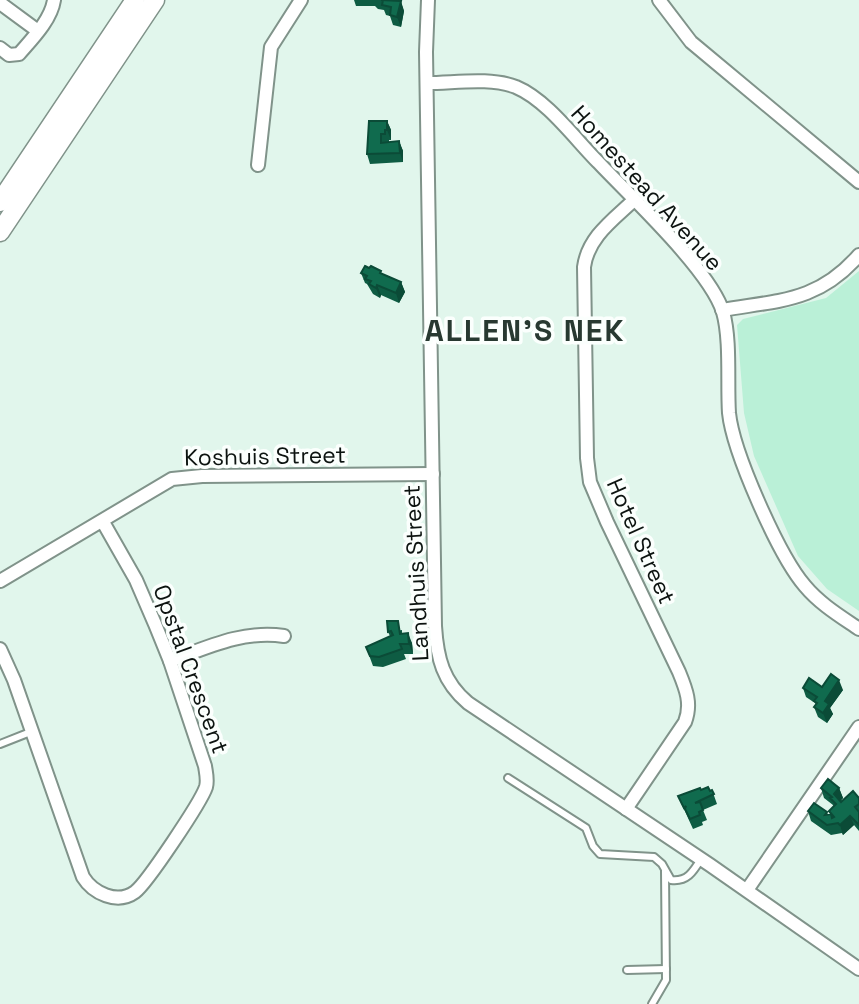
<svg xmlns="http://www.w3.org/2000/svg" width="859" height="1004" font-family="'Space Grotesk',sans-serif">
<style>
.green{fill:#baf0d7}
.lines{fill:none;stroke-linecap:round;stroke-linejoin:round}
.lane-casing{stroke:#80938a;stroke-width:10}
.street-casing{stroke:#80938a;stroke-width:16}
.secondary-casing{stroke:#80938a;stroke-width:21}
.lane{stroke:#fff;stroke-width:6}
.street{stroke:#fff;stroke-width:12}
.secondary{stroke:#fff;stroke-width:18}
.wall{fill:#0e5c43}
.shaded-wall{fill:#0b4b37}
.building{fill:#106b4e;stroke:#0b4b37;stroke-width:2}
.labels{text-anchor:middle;stroke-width:7;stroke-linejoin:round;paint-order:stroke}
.street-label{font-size:23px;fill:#0c1310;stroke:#fbfffd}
.district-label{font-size:30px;font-weight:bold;letter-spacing:2px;fill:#283931;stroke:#fbfffd}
</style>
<rect width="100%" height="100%" fill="#e1f6ec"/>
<!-- green -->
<path class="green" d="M859,271V611L827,589L798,556L754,456L744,413L737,325L743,319L826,298Z"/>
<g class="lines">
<!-- lane casing -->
<g class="lane-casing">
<g id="lane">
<path d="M0,744L33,731"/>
<path d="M508,778L586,828L593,846L600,854L654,857L662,864L671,880C687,882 693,872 701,859"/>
<path d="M627,970L666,969"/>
<path d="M652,1004L666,980L665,871"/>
</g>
</g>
<!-- street casing -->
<g class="street-casing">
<g id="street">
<path d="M428,0L426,52L435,626C437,658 443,682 468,703L710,865L859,969"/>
<path d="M659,0L691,42L859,182"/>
<path d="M0,3L38,31"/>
<path d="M0,48L9,55L19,54C32,39 51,20 54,0"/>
<path d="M427,83C455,83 490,77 516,87C547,100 575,139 598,162C630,196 710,270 723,312C731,340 727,383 729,413C733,452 779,556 805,586C820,604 840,616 859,629"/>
<path d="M258,165L271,47L301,0"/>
<path d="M722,310C780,300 818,302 859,255"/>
<path d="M0,581L172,479L202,476L433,474"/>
<path d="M0,649L14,680L83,877C93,893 117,905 135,892C147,883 201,802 206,787C208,780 206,773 205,766L170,661L155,624L136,580L103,522"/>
<path d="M170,661C208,647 243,630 284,636"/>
<path d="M626,809L685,722C692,704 686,689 679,672L607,522L590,482L587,458L584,267C588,237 613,220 634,200"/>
<path d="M747,890L859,727"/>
</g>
</g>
<!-- secondary casing -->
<g class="secondary-casing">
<g id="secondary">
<path d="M0,202L135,0"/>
<path d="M0,232L155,0"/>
</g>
</g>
<!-- lane -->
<use href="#lane" class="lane"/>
<!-- street -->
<use href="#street" class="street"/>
<!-- secondary -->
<use href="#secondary" class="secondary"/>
</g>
<!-- wall -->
<g class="wall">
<path d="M354,0H400L404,11L401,27L393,25L390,16L386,15L384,10L378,9L375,6H356Z"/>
<path d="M387,121L391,130V140H389V142L399,141L403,151V162L370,164L367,154Z"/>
<path d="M361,273L383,274L401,282L405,292L399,303L381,295L380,298L373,294L367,284L365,283Z"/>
<path d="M402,630V633L412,643L413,654H404L406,659L383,667L373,666L366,647L390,636L388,632Z"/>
<path d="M822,687L843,690L830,708L833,714L827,723L818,717L814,707L816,705L815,703L806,697L803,688Z"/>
<path d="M821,788H839L843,798L840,801L841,802L859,798V831L854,825L843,835L842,833L831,835L811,821L808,811L827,812L828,815L830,814L829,811L834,807L833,805L824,798Z"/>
<path d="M701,790H712L717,804L703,810L707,820L702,822L703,825L693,829L678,796Z"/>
</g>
<!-- shaded-wall -->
<g class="shaded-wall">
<path d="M401,1L404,11L401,27L397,17Z"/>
<path d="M387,121L391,130V140L387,130Z"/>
<path d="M399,141L403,151V162L400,153Z"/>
<path d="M401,282L405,292L399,303L396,293Z"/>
<path d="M377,285L381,295L380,298L376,288Z"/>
<path d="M408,633L412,643L413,654L409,644Z"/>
<path d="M839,680L843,690L830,708L833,714L827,723L823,713L825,701Z"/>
<path d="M839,788L843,798L838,804L834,794Z"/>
<path d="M850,816L854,825L843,835L840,825Z"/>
</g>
<!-- building -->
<g class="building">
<path d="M381,0L401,1L397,17L390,15L391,7L382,5L383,0Z"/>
<path d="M369,121H387V130H385V134H381V143L399,141L400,153L367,154Z"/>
<path d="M365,266L369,268L371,266L381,271L380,273L401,282L396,293L377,285L376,288L369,284L371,281L365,279L367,276L361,273Z"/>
<path d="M387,621H398L400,634L408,633L409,644H400L402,649L379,657L370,656L366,647L393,635L391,631L388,632Z"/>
<path d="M831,674L839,680L825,701L829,704L823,713L814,707L817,703L814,701L817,697L803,688L809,678L822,687Z"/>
<path d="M828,779L839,788L834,794L841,802L853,791L859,798V804L855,807L859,812V825L850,816L840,825L838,823L827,825L808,811L814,803L827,812L825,815L831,814L832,818L834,817L829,811L836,804L830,798L832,797L821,788Z"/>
<path d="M708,787L710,791L712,790L714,794L695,803L700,802L703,810L699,812L700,815L690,819L685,809L686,806L684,808L678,796L700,788L701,790Z"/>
</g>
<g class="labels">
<!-- street labels -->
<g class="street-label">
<text transform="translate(647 188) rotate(48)" y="8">Homestead Avenue</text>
<text transform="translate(265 456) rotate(-1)" y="8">Koshuis Street</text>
<text transform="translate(641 541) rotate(66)" y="8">Hotel Street</text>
<text transform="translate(416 573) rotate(-93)" y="8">Landhuis Street</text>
<text transform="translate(191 669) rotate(70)" y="8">Opstal Crescent</text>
</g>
<!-- district labels -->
<g class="district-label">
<text x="525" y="341">ALLEN'S NEK</text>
</g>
</g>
</svg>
